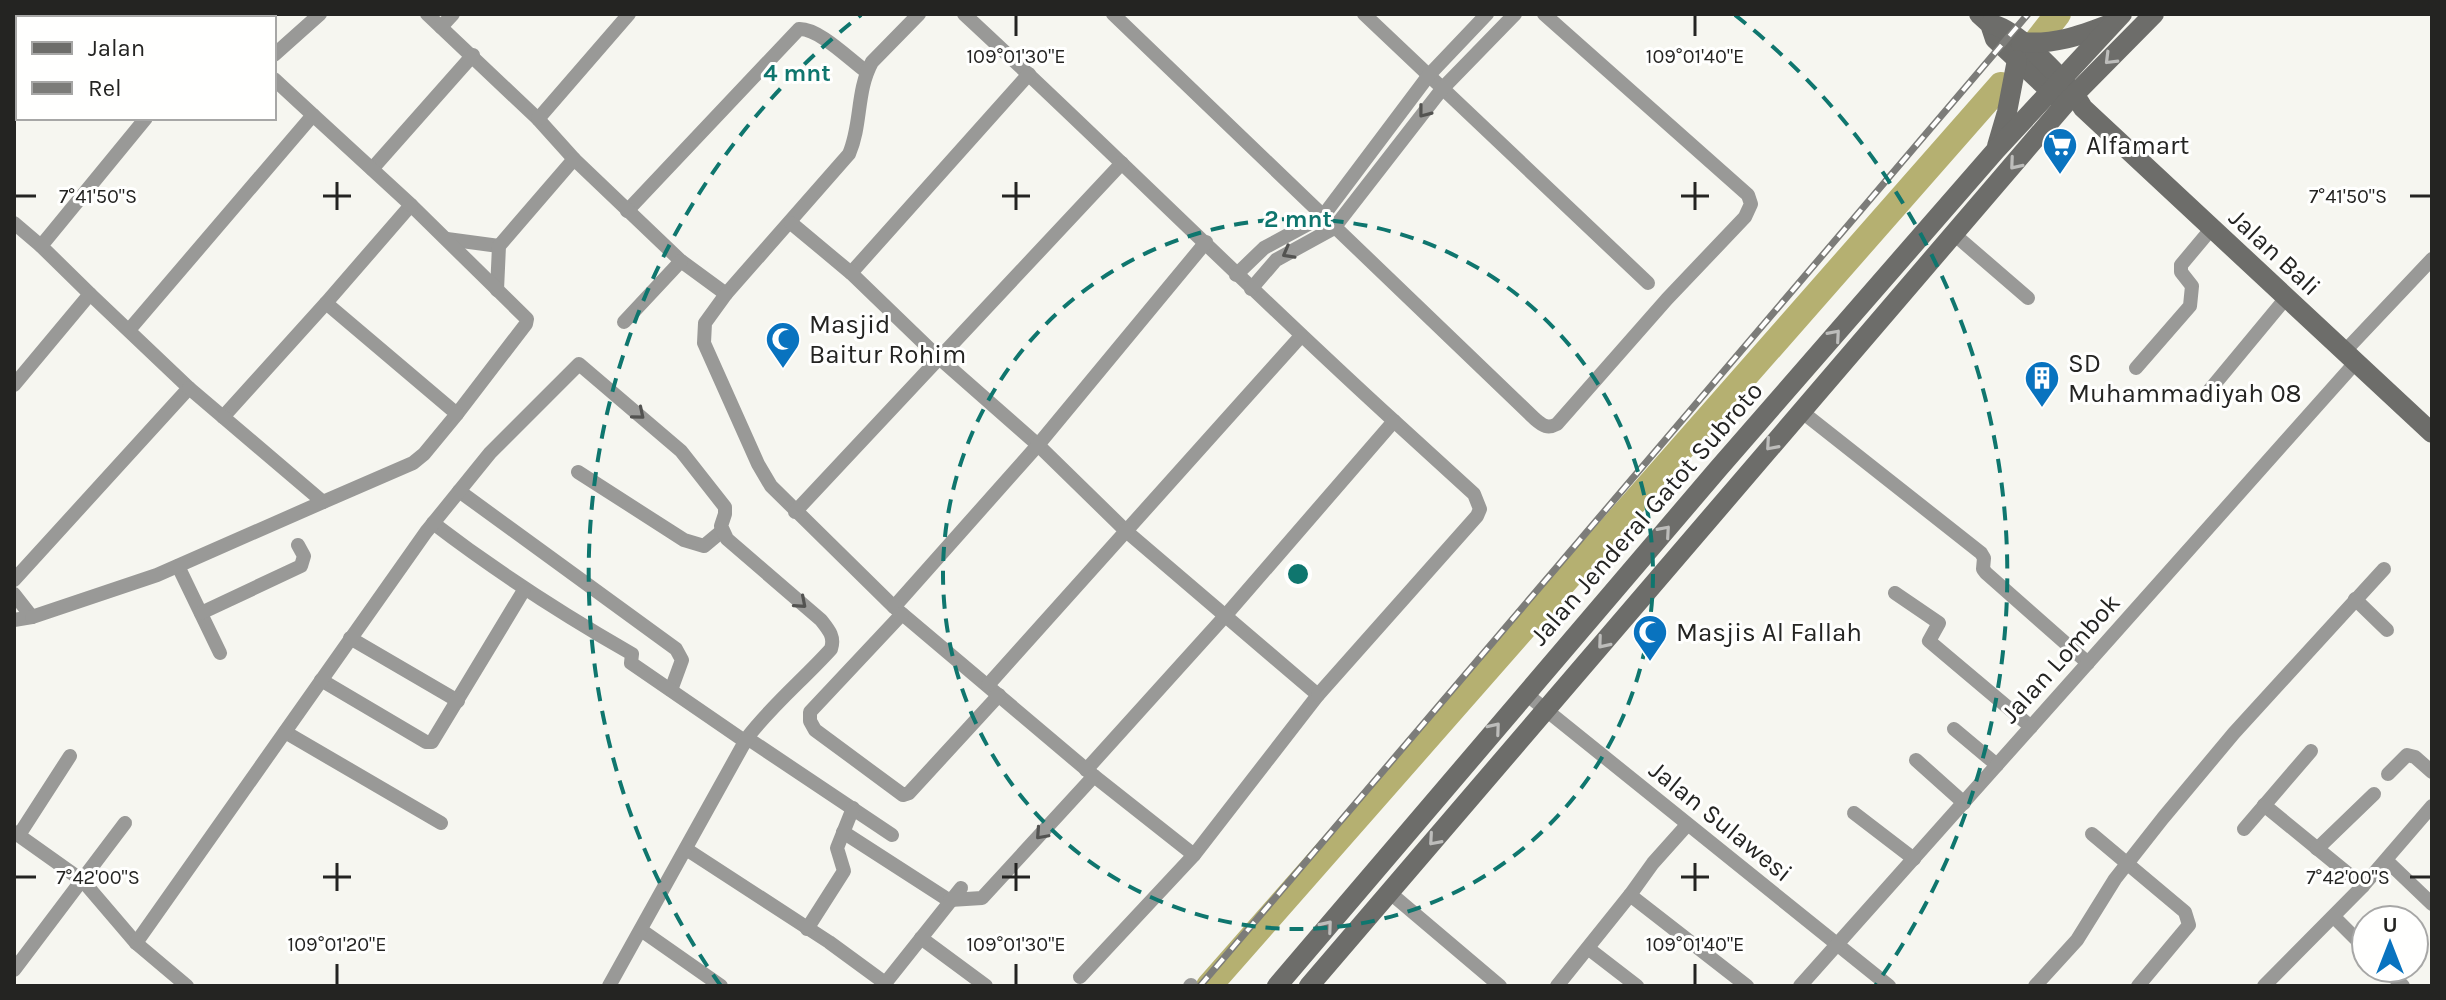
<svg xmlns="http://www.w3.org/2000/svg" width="2446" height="1000" font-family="Karla,sans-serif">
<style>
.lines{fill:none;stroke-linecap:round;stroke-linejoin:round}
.river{stroke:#b5b071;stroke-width:26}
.street{stroke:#999997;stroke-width:14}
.secondary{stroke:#6d6d6a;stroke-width:20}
.rail-casing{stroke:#7c7c79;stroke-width:7}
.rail{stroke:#fffffe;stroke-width:4;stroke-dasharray:12;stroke-linecap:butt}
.oneway{stroke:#bdbdbb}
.oneway2{stroke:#535351}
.ticks{fill:none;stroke:#242422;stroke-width:3}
.ring{fill:none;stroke:#0f766e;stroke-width:4;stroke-dasharray:14 10}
.labels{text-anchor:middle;stroke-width:6;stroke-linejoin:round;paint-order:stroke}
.poi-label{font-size:26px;fill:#242422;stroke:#fffffe;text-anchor:start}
.street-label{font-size:26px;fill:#242422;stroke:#fffffe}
.ticks-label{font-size:20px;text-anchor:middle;fill:#242422;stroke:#fffffe;stroke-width:6;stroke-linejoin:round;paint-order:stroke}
.centre{fill:#0f766e;stroke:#fffffe;stroke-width:4}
.ring-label{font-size:24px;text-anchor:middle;font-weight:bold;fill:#0f766e;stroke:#fffffe;stroke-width:6;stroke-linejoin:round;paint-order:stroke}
</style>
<rect width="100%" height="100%" fill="#f6f6f0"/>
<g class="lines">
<!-- river -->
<g class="river">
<path d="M2036,42L2058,14"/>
<path d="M1209,986L2001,85"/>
</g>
<!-- street -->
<g class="street">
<path d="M201,14L205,18"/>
<path d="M427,14L538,119L574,159"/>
<path d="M964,14C1109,148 1248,288 1394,421L1226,615L1086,770"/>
<path d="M1113,14L1535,419C1543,426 1548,429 1557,424L1667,299L1745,217L1751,204L1748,195L1544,14"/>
<path d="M1364,14L1648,283"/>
<path d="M60,18L64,14"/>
<path d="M441,27L453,14"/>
<path d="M274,55L320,14"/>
<path d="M14,70L18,65"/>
<path d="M274,79L313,115"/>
<path d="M538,119L629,14"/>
<path d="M372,169L473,55"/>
<path d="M627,211L799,29C819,28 850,60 867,72"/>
<path d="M14,223L41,246"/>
<path d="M1955,235L2028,298"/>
<path d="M447,239L499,246"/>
<path d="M851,273L1029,74"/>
<path d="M1236,275L1264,248L1323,216L1429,75L1487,14"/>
<path d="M1251,289L1276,260L1334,228L1442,89L1515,14"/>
<path d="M497,290L499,246L574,159L681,261L726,294L849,154C862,124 856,91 872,62L919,14"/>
<path d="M90,294L41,246L146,118"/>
<path d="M726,294L705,323L704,343L758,464L771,486L894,607L1094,776L1194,855L1318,695L1126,531L1038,445L938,357L851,273L791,223"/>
<path d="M326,303L411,205L527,319L526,324L457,414"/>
<path d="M624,322L681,261"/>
<path d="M129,330L313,115L411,205"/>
<path d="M2345,351L2432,259"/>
<path d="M2136,368L2190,306L2192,286L2181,272V265L2212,228"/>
<path d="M14,385L90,294L189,388L14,580"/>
<path d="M2208,392L2286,298"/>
<path d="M1801,411L1981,553L1984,558L1983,569L1986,573L2088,663"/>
<path d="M223,417L326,303L457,414L424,454L413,463L323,502"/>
<path d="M578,472L684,540L704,546L722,531"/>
<path d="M459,491L676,649L682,660L671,690"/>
<path d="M795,512L1122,163"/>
<path d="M433,523C497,572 562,614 632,654L631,663L746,742"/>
<path d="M178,566L220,653"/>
<path d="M1895,593L1939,623L1929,641L2031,727"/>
<path d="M14,594L32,617L14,620"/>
<path d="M2355,599L2387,630"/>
<path d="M894,607L1038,445L1206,242"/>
<path d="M201,613L301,566L304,556L298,545"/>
<path d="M902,614L810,712V721L815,730L903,795L909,793L999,695"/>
<path d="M32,617L157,575L323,502L189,388"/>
<path d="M350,638L458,701"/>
<path d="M321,680L426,742H432L524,590"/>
<path d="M988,685L1301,336"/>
<path d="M1525,693L1889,986"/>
<path d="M1318,695L1477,516L1480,509L1474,494L1394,421"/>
<path d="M1954,729L1997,765"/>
<path d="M285,732L441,823"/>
<path d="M747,738L892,835"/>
<path d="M1916,760L1964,803"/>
<path d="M2388,774L2407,755L2415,757L2432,772"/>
<path d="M2264,805L2363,886"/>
<path d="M1854,813L1914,859"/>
<path d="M2244,829L2311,751"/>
<path d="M14,832L83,881L136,943L187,986"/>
<path d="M843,832L950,901"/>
<path d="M2092,834L2185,912L2189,925L2138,986"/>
<path d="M19,835L70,756"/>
<path d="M686,849L829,942L885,983"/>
<path d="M2317,849L2374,794"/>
<path d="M2387,861L2432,904"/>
<path d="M1389,892L1500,986"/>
<path d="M1630,895L1653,863L1687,825"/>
<path d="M950,900L982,898L1094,776"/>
<path d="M2334,917L2366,949"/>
<path d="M807,929L844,871L837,848L853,808"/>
<path d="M641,930L721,986"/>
<path d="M921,938L986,986"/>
<path d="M136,943L426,532L490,453L579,364L681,451L725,507V514L721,526L727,539L821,620C829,630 835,637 831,649C804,679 771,706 747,738L609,986"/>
<path d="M1589,949L1637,986"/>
<path d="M2385,968L2403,986"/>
<path d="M14,970L125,823"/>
<path d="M1080,977L1194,855"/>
<path d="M883,986L961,888"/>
<path d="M1190,986L1191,985"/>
<path d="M1557,986L1630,895L1747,986"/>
<path d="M1800,986L2356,362"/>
<path d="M2035,986L2077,940L2115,879L2163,818L2234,733L2384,569"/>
<path d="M2264,986L2363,886L2432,806"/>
</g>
<!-- secondary -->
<g class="secondary">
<path d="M1979,14L1990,24L1995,39L2059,99"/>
<path d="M1990,24C2017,28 2069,84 2083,108L2432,433"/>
<path d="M2021,42C2054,45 2079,36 2110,24"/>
<path d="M1997,146L2007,112L2017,60"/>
<path d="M1277,986L1718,469L1996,150L2122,14"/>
<path d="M1309,986L2065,104L2154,14"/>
</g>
<!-- rail casing -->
<g class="rail-casing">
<path id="rail" d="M1200,986L2028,14"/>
</g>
<!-- rail -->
<use href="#rail" class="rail"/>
</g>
<!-- one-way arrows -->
<defs><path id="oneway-chevron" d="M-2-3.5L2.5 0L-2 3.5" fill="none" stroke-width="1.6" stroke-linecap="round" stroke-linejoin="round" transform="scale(2)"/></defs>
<g class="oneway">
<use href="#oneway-chevron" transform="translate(2110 59) rotate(135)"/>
<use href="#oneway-chevron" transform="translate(2015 164) rotate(130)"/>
<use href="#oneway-chevron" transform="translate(1835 335) rotate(-49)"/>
<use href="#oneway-chevron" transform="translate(1771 445) rotate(131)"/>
<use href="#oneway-chevron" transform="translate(1665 531) rotate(-49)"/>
<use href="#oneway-chevron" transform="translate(1603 643) rotate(130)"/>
<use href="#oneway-chevron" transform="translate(1495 728) rotate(-50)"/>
<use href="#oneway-chevron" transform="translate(1434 840) rotate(131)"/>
<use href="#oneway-chevron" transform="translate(1327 926) rotate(-50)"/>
</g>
<g class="oneway2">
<use href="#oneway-chevron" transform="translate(1424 112) rotate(128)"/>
<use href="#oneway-chevron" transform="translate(1288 253) rotate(151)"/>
<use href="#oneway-chevron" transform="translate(639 414) rotate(40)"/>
<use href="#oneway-chevron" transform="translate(801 603) rotate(41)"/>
<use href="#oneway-chevron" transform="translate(1041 834) rotate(132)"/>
</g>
<!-- ticks -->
<path class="ticks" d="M1016,16V36M1695,16V36M337,182V210M1016,182V210M1695,182V210M16,196H36M323,196H351M1002,196H1030M1681,196H1709M2410,196H2430M337,863V891M1016,863V891M1695,863V891M16,877H36M323,877H351M1002,877H1030M1681,877H1709M2410,877H2430M337,964V984M1016,964V984M1695,964V984"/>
<!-- distance rings -->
<g class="ring">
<circle cx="1298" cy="574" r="355"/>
<path d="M721 986A709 709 0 0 1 861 15M1735 15A709 709 0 0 1 1875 986"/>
</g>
<!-- icons -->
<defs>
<g id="supermarket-pin" transform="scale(1.8)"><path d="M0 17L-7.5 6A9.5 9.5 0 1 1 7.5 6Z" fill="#0973bf" stroke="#fffffe"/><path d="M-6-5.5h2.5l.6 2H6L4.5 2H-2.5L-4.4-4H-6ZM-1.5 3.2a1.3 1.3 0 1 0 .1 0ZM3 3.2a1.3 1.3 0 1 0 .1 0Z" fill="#fff"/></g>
<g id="mosque-pin" transform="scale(1.8)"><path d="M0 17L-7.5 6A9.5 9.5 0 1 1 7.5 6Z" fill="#0973bf" stroke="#fffffe"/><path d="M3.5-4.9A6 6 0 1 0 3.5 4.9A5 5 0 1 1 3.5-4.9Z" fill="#fff"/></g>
<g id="building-pin" transform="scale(1.8)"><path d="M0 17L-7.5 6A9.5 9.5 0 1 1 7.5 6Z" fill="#0973bf" stroke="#fffffe"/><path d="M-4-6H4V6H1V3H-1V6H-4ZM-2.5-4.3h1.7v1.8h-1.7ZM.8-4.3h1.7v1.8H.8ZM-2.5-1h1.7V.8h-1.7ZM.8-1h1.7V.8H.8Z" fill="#fff"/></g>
</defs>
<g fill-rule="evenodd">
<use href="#supermarket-pin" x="2060" y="145"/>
<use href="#mosque-pin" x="783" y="339"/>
<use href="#building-pin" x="2042" y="378"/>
<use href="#mosque-pin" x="1650" y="632"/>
</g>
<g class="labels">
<!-- poi labels -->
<g class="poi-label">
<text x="2086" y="154">Alfamart</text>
<text x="809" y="333">Masjid<tspan x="809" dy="30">Baitur Rohim</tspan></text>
<text x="2068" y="372">SD<tspan x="2068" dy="30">Muhammadiyah 08</tspan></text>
<text x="1676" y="641">Masjis Al Fallah</text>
</g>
<!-- street labels -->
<g class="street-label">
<text transform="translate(2275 252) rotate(43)" y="9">Jalan Bali</text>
<text transform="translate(1646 513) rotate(-49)" y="9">Jalan Jenderal Gatot Subroto</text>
<text transform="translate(2060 658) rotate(-48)" y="9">Jalan Lombok</text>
<text transform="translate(1721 821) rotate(39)" y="9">Jalan Sulawesi</text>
</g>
</g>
<g class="ticks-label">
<text x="1016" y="63">109°01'30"E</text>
<text x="1695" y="63">109°01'40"E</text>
<text x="98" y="203">7°41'50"S</text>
<text x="2348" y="203">7°41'50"S</text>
<text x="98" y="884">7°42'00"S</text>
<text x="2348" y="884">7°42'00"S</text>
<text x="337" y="951">109°01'20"E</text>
<text x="1016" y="951">109°01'30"E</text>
<text x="1695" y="951">109°01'40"E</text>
</g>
<circle cx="1298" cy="574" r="12" class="centre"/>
<g class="ring-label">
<text x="797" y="81">4 mnt</text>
<text x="1298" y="227">2 mnt</text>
</g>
<!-- border -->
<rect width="2446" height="1000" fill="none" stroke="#242422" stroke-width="32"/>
<!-- legend -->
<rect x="16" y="16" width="260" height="104" fill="#fffffe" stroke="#a7a7a6" stroke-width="2"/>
<rect x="32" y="42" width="40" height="12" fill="#6d6d6a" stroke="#a7a7a6" stroke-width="2"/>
<text x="88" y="56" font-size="24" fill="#242422">Jalan</text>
<rect x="32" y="82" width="40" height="12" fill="#7c7c79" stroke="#a7a7a6" stroke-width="2"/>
<text x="88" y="96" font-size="24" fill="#242422">Rel</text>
<!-- north arrow -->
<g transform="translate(2390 944)"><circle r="38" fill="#fffffe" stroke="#a7a7a6" stroke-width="2"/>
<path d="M0-6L14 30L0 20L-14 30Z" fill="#0973bf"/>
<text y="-12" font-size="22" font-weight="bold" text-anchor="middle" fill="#242422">U</text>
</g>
</svg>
